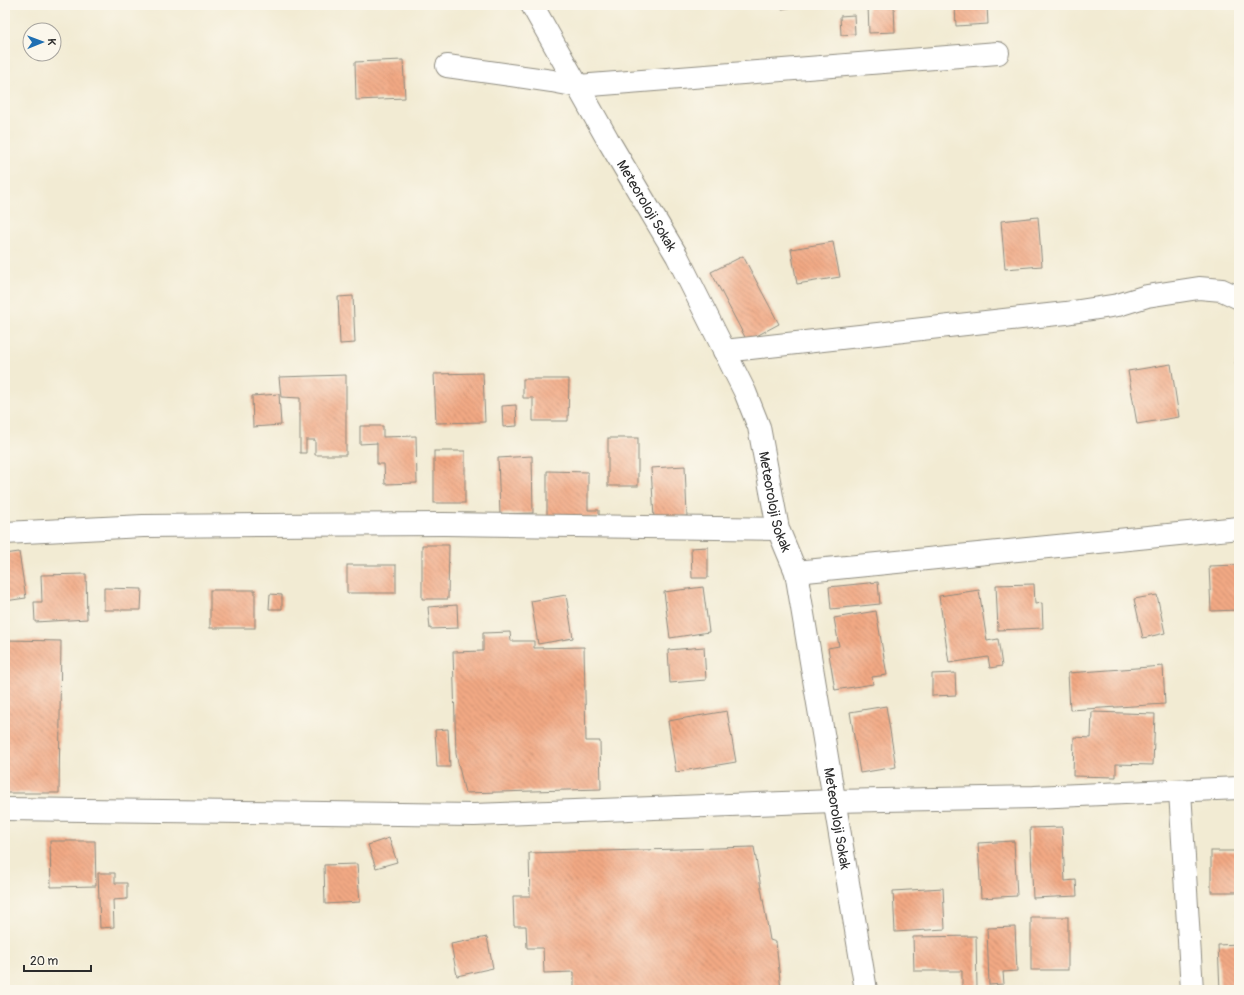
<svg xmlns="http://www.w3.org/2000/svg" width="1244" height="995" font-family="Pangolin,sans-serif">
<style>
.building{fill:url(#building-back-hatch)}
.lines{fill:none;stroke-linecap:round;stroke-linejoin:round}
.minor-casing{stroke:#8e8b7f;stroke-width:24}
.minor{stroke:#fff;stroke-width:22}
.labels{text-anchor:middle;stroke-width:3;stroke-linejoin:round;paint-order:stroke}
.street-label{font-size:14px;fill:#2b2b2b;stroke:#fbf7ec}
</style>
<defs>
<pattern id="building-back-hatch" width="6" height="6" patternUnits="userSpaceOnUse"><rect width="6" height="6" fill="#f2a984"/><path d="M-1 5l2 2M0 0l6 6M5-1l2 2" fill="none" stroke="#c48a6c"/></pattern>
</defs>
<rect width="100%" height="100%" fill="#fbf7ec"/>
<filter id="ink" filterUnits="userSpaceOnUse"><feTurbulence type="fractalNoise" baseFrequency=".025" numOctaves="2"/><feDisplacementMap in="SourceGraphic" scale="8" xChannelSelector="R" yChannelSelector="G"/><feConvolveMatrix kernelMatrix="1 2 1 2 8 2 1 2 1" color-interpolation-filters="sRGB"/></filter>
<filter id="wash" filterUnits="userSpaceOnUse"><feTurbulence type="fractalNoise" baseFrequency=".012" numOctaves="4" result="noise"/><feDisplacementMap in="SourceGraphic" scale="16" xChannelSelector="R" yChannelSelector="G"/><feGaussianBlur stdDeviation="0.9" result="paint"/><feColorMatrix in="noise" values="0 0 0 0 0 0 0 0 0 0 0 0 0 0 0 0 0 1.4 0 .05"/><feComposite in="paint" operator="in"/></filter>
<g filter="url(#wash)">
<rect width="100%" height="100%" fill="#f2ebd3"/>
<g id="blocks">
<!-- building -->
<g class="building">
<path d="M781,5H799V6L782,9Z"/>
<path d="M868,5H894L895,32L869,33Z"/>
<path d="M955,5H987L988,24L956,26Z"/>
<path d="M854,15L855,34L841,35L840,16Z"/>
<path d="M403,60L405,98L356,100L355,62Z"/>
<path d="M1038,217L1042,266L1005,269L1001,221Z"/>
<path d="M833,242L840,277L797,284L791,249Z"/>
<path d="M743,256L779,324L747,341L711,272Z"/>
<path d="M353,296L355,343L340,344L338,297Z"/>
<path d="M1239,361V375H1238L1235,362Z"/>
<path d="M1171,364L1179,417L1137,424L1128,371Z"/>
<path d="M483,373L485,422L436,423L434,374Z"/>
<path d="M346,375V455H315V440H306V453H300V398L281,397L279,377Z"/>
<path d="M523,379H569L568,421H533V398H523Z"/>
<path d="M279,394L281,425L253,427L252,396Z"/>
<path d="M516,405L517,426L503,427L502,406Z"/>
<path d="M360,426H383V437L416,436L417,483L385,484L384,464H377V443L360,444Z"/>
<rect x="608" y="438" width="30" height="48"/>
<rect x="434" y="451" width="31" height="52"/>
<path d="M532,456L533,513L500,514L498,458Z"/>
<path d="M685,466L687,516L654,518L651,468Z"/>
<path d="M547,471L588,472V510H599V518L547,517Z"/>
<path d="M422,545H449L448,599H422Z"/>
<path d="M708,547V578H692L691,548Z"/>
<path d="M19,552L26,598L5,601V554Z"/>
<rect x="347" y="565" width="49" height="28"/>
<path d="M1239,565V610L1211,611L1209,566Z"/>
<path d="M86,574L87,619L35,622L34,602H42L41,575Z"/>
<path d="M878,582L880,604L831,609L829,587Z"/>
<path d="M1034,584L1035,604L1042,603L1043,628L998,630L996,585Z"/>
<path d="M703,587L709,632L670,638L664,592Z"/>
<path d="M104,588L142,589L141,610H104Z"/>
<rect x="210" y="590" width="45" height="38"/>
<path d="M979,590L987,641L998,639L1002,666L990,668L988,657L949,663L939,596Z"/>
<path d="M270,594L282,595V609H269Z"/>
<path d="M566,595L573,638L538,644L531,601Z"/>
<path d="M1157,595L1165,633L1143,638L1134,599Z"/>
<path d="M457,605L458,628L430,629L428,607Z"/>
<path d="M876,611L887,675L872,677L873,684L835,690L828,648L839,646L834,618Z"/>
<path d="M510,632L511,641H534V648L584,647L586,741H600L601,789L465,793L456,754L453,652L483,651V633Z"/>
<path d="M5,640L61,641L59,793H5Z"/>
<path d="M704,647L706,680L670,683L668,650Z"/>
<path d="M1163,666L1165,704L1070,710L1068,673Z"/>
<path d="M955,673L956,695L932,696V674Z"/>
<path d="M886,706L896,767L860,773L850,712Z"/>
<path d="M727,711L736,762L676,772L668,721Z"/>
<path d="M1092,712L1155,714L1153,765L1116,764V777L1073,776L1074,737L1091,738Z"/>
<path d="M448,729L450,767H437L435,730Z"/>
<path d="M1062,827L1065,881L1076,880L1077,896L1033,898L1030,828Z"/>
<path d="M389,838L397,862L376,868L368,845Z"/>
<path d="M50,841H95L96,886L51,887Z"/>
<path d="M1014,841L1017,896L981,898L978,843Z"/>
<path d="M754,847L770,940L776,942L781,990H574V972L544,973L543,948H527L526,926H514L513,896H530L529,853Z"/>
<rect x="1211" y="851" width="28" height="41"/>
<path d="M357,864L360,902L325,904L324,865Z"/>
<path d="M98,873H115V883H127V899L113,900L114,927L100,928Z"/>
<path d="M943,888L945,929L895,932L893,891Z"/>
<rect x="1031" y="917" width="37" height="53"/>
<path d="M1015,927L1017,971L1003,972L1004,984L989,985L987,928Z"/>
<path d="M976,936L977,989L962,990V971H914L913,937Z"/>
<path d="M487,937L493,968L457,976L451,944Z"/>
<path d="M1239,944V990H1220L1218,945Z"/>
</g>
</g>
</g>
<g filter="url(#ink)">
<use href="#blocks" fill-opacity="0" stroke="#8e8b7f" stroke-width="1"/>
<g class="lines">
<!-- minor casing -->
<g class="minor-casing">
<g id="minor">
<path id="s1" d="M532,5L608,140L677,256L745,392L759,427L778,529L796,572L866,990"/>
<path d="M447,66L552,81L578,86L998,53"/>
<path d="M724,351L1066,313L1118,305L1147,296L1199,288L1222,290L1239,298"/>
<path d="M5,533L143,526L262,525L444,524L778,529"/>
<path d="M796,572L1239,528"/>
<path d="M1180,791L1192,990"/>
<path d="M5,809L474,815L833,801L1034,797L1239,788"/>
</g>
</g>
<!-- minor -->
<use href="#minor" class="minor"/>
</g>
</g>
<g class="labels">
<!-- street labels -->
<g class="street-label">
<text dy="5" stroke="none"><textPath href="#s1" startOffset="231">Meteoroloji Sokak</textPath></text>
<text dy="5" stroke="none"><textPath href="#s1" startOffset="556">Meteoroloji Sokak</textPath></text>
<text dy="5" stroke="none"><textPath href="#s1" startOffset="880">Meteoroloji Sokak</textPath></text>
</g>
</g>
<!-- margin -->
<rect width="1244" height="995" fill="none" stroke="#fbf7ec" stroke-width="20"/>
<!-- north arrow -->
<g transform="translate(42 42) rotate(89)"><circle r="19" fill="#fbf7ec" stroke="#a8a59f"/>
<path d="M0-3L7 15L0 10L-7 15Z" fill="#1f6fb2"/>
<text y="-6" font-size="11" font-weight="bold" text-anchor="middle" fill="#2b2b2b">K</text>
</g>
<!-- scale -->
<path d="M24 965v6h67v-6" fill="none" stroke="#2b2b2b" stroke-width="2"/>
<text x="30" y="965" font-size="12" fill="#2b2b2b" stroke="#fbf7ec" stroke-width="3" paint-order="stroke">20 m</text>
</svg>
